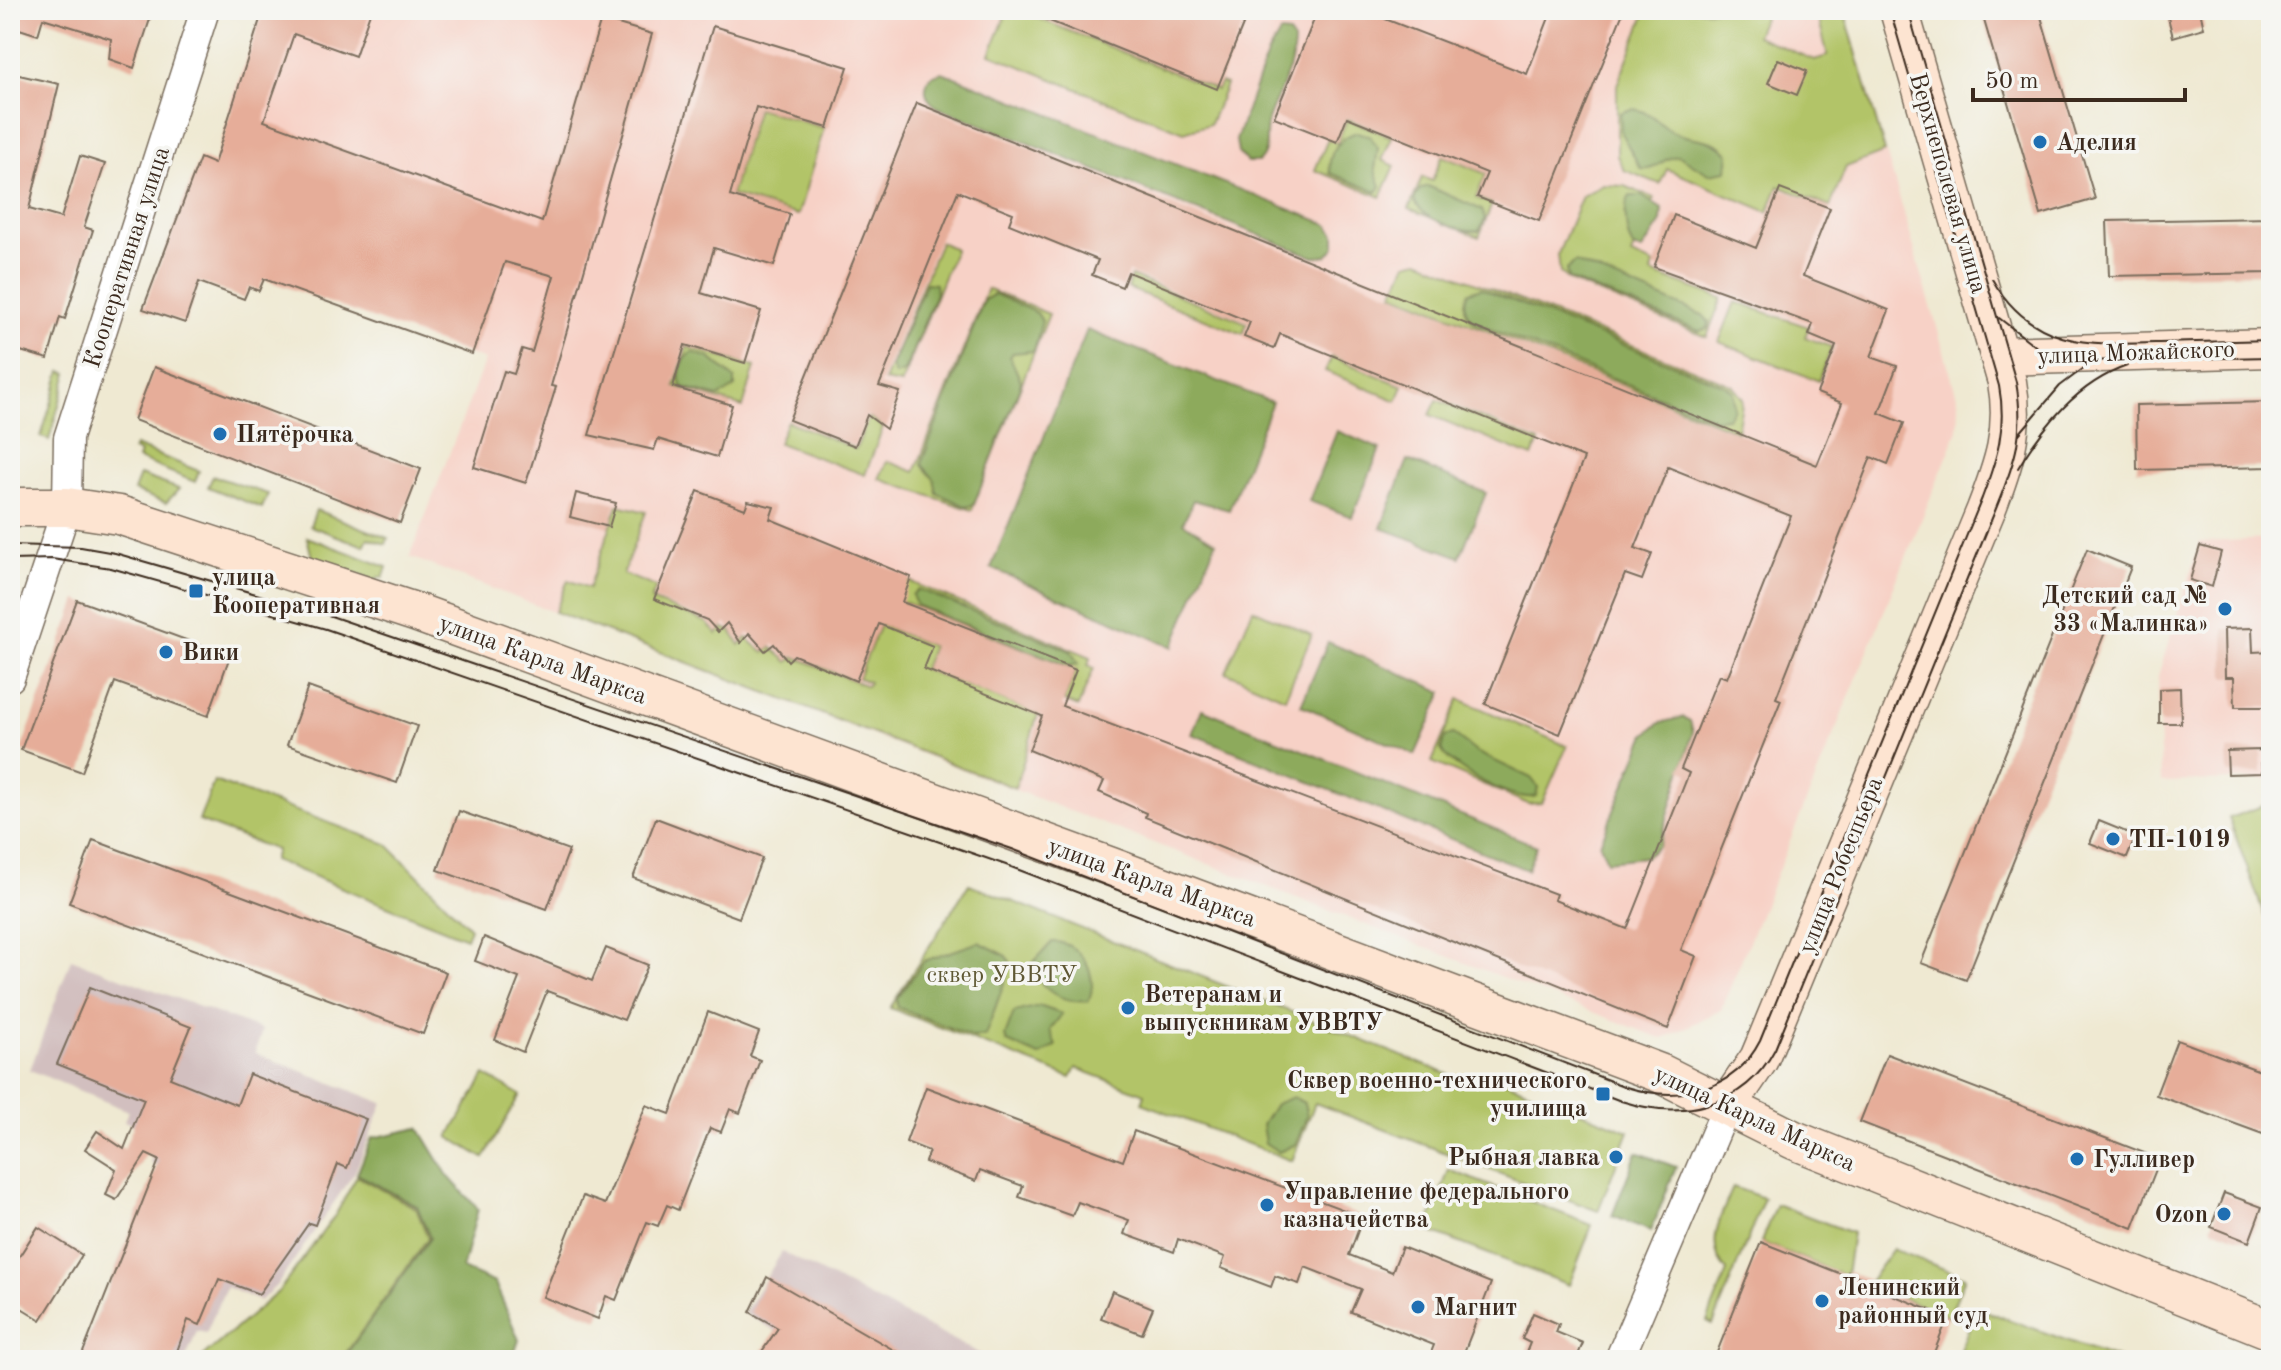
<svg xmlns="http://www.w3.org/2000/svg" width="2281" height="1370" font-family="'Old Standard TT',serif">
<style>
.built{fill:#f7d1c6}
.industrial{fill:#d2bfbf}
.green{fill:#b2c467;stroke:#767742;stroke-width:2}
.forest{fill:#8daa5c;stroke:#646a3d;stroke-width:2}
.building{fill:#e6ad99}
.lines{fill:none;stroke-linecap:round;stroke-linejoin:round}
.street-casing{stroke:#7a6d5d;stroke-width:31}
.secondary-casing{stroke:#7a6d5d;stroke-width:41}
.street{stroke:#fff;stroke-width:28}
.secondary{stroke:#fde4d1;stroke-width:38}
.tram{stroke:#3b2a1e;stroke-width:2}
.poi-dot{fill:#1f6fb2;stroke:#f6f6f2;stroke-width:3}
.labels{text-anchor:middle;stroke-width:7;stroke-linejoin:round;paint-order:stroke}
.poi-label{font-size:24px;font-weight:bold;fill:#3b2a1e;stroke:#f6f6f2;text-anchor:start}
.street-label{font-size:24px;fill:#3b2a1e;stroke:#f6f6f2}
.park-label{font-size:24px;fill:#5f5834;stroke:#f6f6f2}
</style>
<rect width="100%" height="100%" fill="#f6f6f2"/>
<filter id="ink" filterUnits="userSpaceOnUse"><feTurbulence type="fractalNoise" baseFrequency=".0125" numOctaves="2"/><feDisplacementMap in="SourceGraphic" scale="16" xChannelSelector="R" yChannelSelector="G"/><feConvolveMatrix kernelMatrix="1 2 1 2 8 2 1 2 1" color-interpolation-filters="sRGB"/></filter>
<filter id="wash" filterUnits="userSpaceOnUse"><feTurbulence type="fractalNoise" baseFrequency=".006" numOctaves="4" result="noise"/><feDisplacementMap in="SourceGraphic" scale="32" xChannelSelector="R" yChannelSelector="G"/><feGaussianBlur stdDeviation="1.8" result="paint"/><feColorMatrix in="noise" values="0 0 0 0 0 0 0 0 0 0 0 0 0 0 0 0 0 1.4 0 .05"/><feComposite in="paint" operator="in"/></filter>
<g filter="url(#wash)">
<rect width="100%" height="100%" fill="#efe9d2"/>
<!-- built -->
<g class="built">
<path d="M263,10H1845L1959,403L1958,430L1721,1010L1663,1039L410,557L485,360L183,249L233,111L229,109Z"/>
<path d="M2271,539V779L2161,782L2158,676L2200,542Z"/>
</g>
<!-- industrial -->
<g class="industrial">
<path d="M71,959L262,1030L255,1053L383,1103L355,1172L277,1285L260,1301L226,1287L206,1333L197,1331L185,1360H79L157,1166L150,1162L160,1136L124,1121L128,1111L30,1070Z"/>
<path d="M782,1252L992,1360H827L744,1313Z"/>
</g>
<!-- green -->
<g class="green">
<path d="M1008,10H1017L1217,90L1221,83L1226,85L1210,124L1184,132L990,54Z"/>
<path d="M1647,10H1766L1756,36L1814,60L1828,56L1816,10H1844L1885,152L1846,167L1830,207L1779,186L1768,212L1667,169L1660,184L1624,170L1617,156V85Z"/>
<path d="M757,108L824,128L798,215L731,195Z"/>
<path d="M1347,119L1392,137L1382,160L1395,166L1381,197L1315,170L1328,139L1337,143Z"/>
<path d="M1442,156L1486,174L1476,198L1492,204L1479,237L1409,209L1422,177L1432,181Z"/>
<path d="M1603,185L1624,186L1654,198L1631,255L1653,264L1651,273L1722,298L1707,337L1571,282L1560,273L1558,254L1582,196Z"/>
<path d="M940,242L955,249L901,384L884,381Z"/>
<path d="M1419,260L1732,385L1743,399L1737,431L1393,293L1407,263Z"/>
<path d="M1131,276L1247,323L1243,334L1127,288Z"/>
<path d="M987,289L1049,314L972,510L879,479L887,461L915,472Z"/>
<path d="M1735,302L1809,327L1805,337L1832,347L1819,381L1719,342Z"/>
<path d="M687,347L755,367L743,407L675,386Z"/>
<path d="M1332,357L1403,386L1397,401L1325,371Z"/>
<path d="M61,371L68,373L49,440L41,437Z"/>
<path d="M1437,400L1539,442L1532,457L1430,415Z"/>
<path d="M869,417L883,427L865,475L778,443L787,421L856,449Z"/>
<path d="M135,446L199,471L195,482L138,459L140,453L133,450Z"/>
<path d="M140,475L179,489L166,503L134,491Z"/>
<path d="M213,476L268,494L262,508L208,487Z"/>
<path d="M618,505L646,512L623,574L656,587L651,600L706,622L717,634L724,628L731,631L740,645L747,638L764,653L771,647L788,662L795,657L867,686L869,682L858,678L880,625L932,646L923,669L1038,714L1015,788L555,612L568,580L589,588Z"/>
<path d="M316,510L388,538L386,544L368,538L364,546L310,526Z"/>
<path d="M307,537L387,567L383,578L378,577L376,581L312,558Z"/>
<path d="M899,577L1091,657L1088,665L1094,668L1078,707L1064,701L1076,670L891,597Z"/>
<path d="M1253,609L1312,635L1285,698L1226,672Z"/>
<path d="M1459,699L1567,746L1542,803L1528,804L1432,762Z"/>
<path d="M214,781L387,844L470,928L466,938L273,860L276,850L199,821Z"/>
<path d="M2271,803V915L2265,917L2229,818Z"/>
<path d="M969,884L1452,1076L1489,1075L1629,1131L1598,1211L1315,1103L1292,1161L1142,1103L1145,1094L1076,1068L1071,1078L890,1008Z"/>
<path d="M485,1075L520,1095L484,1158L449,1137Z"/>
<path d="M1449,1170L1592,1225L1569,1285L1426,1230Z"/>
<path d="M357,1176L416,1208L428,1238L341,1360H199L279,1291L336,1214Z"/>
<path d="M1733,1187L1764,1198L1713,1325L1707,1322L1727,1271C1703,1245 1722,1215 1733,1187Z"/>
<path d="M1776,1204L1852,1233L1846,1276L1761,1242Z"/>
<path d="M1893,1249L1965,1277L1949,1317L1867,1284Z"/>
<path d="M1977,1308L2121,1360H1956Z"/>
</g>
<!-- forest -->
<g class="forest">
<path d="M1280,33L1289,34L1294,41C1294,69 1277,93 1268,120C1263,135 1271,151 1258,162H1247L1238,153L1236,140L1267,55Z"/>
<path d="M942,72L1327,224L1335,234V247L1327,256L1314,257L937,107C925,99 922,87 931,76Z"/>
<path d="M1631,109C1653,110 1658,126 1676,133C1695,141 1714,136 1729,154L1727,171L1709,174L1679,156C1663,156 1657,172 1641,169L1621,133L1620,113Z"/>
<path d="M1357,132L1370,136L1378,148L1375,170L1381,186L1377,192L1330,173C1327,154 1339,137 1357,132Z"/>
<path d="M1428,186L1482,210L1485,219L1479,231C1460,233 1421,218 1414,200L1420,189Z"/>
<path d="M1630,196H1642L1662,209L1661,222L1642,250L1634,249C1626,239 1622,207 1630,196Z"/>
<path d="M1575,262L1703,315L1709,322L1708,329L1699,331L1568,279L1566,270Z"/>
<path d="M926,283L935,284L936,294L904,372L895,375L891,366Z"/>
<path d="M1481,288L1727,386L1733,392L1734,409L1727,418L1714,419L1476,323C1465,315 1461,305 1469,292Z"/>
<path d="M995,294L1037,313L1042,321L1034,351L1013,353L1010,357L1021,381L1020,386L974,504L967,507L937,493L934,479L922,465L923,459L984,300Z"/>
<path d="M1087,330L1272,402L1229,510L1193,500L1183,523L1216,542L1173,647L991,568Z"/>
<path d="M692,352L710,358L735,379V387L718,397L683,387C675,378 682,358 692,352Z"/>
<path d="M1337,431L1380,449L1352,517L1309,501Z"/>
<path d="M1408,460L1486,493L1460,557L1381,528Z"/>
<path d="M918,589L1071,651L1078,664L1068,666L916,605L912,595Z"/>
<path d="M1328,642L1443,692L1415,755L1301,705Z"/>
<path d="M1202,709L1537,846L1527,870L1192,734Z"/>
<path d="M1683,717L1690,721L1693,732L1659,846L1645,857L1607,861L1600,844L1646,734L1660,723Z"/>
<path d="M1453,734L1476,752L1531,778L1538,787L1536,796C1518,804 1449,768 1441,749L1445,737Z"/>
<path d="M979,942L1007,956L1011,964L985,1036L973,1037L897,1007V999L924,961Z"/>
<path d="M1052,942C1080,940 1101,977 1088,1001C1063,1004 1037,989 1033,963Z"/>
<path d="M1039,1006L1062,1014L1050,1030L1056,1046L1039,1056L1007,1042L1005,1036L1014,1012Z"/>
<path d="M1293,1097L1304,1103L1307,1116L1296,1144L1279,1152L1265,1143L1262,1125L1275,1104Z"/>
<path d="M419,1128L448,1176L478,1209L462,1269L495,1283L519,1340L512,1360H342L430,1238L417,1206L357,1174L372,1138Z"/>
<path d="M1637,1152L1676,1167L1651,1231L1612,1216Z"/>
</g>
<g id="blocks">
<!-- building -->
<g class="building">
<path d="M10,10H153L134,68L109,59L111,39L43,18L38,35L10,26Z"/>
<path d="M263,10H371L355,56L294,34L264,121L542,222L601,19L652,34L551,386L556,387L526,483L474,467L504,371L514,374L522,349L532,352L554,276L505,262L472,354L264,279L259,291L249,287L244,299L199,282L185,323L143,309L200,158L214,164Z"/>
<path d="M1234,10L1247,15L1217,89L1025,11Z"/>
<path d="M1318,10H1389L1385,19L1527,74L1552,10H1624L1539,221L1477,197L1487,173L1347,117L1337,142L1274,117Z"/>
<path d="M1981,10H2039L2095,199L2041,215Z"/>
<path d="M2166,10H2200L2204,28L2173,37Z"/>
<path d="M713,26L848,67L828,128L756,107L730,196L790,214L774,266L714,248L701,293L761,311L745,363L685,345L673,387L732,405L717,457L658,439L654,450L589,435Z"/>
<path d="M1778,59L1807,71L1797,95L1768,83Z"/>
<path d="M10,73L59,84L29,209L61,218L80,156L105,164L84,227L93,230L65,319L60,317L48,359L10,348V187L15,172L10,171Z"/>
<path d="M917,103L1817,465L1842,403L1817,393L1836,346L1809,335L1813,324L1654,267L1674,215L1756,248L1780,189L1830,208L1803,276L1889,310L1871,357L1897,366L1879,413L1904,423L1888,464L1871,457L1776,698L1781,700L1681,950L1696,956L1668,1029L1145,817L1146,813L1099,792L1104,781L1029,750L1042,716L924,669L933,646L879,624L856,681L794,655L788,661L774,644L765,651L749,633L741,643L727,623L718,632L707,620L654,599L698,491L745,509L748,501L774,507L770,519L911,577L902,602L1076,670L1062,706L1556,894L1554,900L1627,929L1689,773L1681,769L1719,675L1727,678L1791,516L1668,467L1635,548L1652,554L1642,580L1625,574L1560,734L1485,704L1584,458L1280,334L1274,349L1244,337L1250,322L1128,272L1122,287L1092,275L1098,260L1009,224L1013,213L958,191L879,386L900,392L886,429L867,415L855,446L789,420Z"/>
<path d="M2271,218V273L2109,276L2107,221Z"/>
<path d="M154,367L421,469L400,523L134,420Z"/>
<path d="M2271,402V467L2137,470L2136,405Z"/>
<path d="M576,493L616,503L609,527L570,517Z"/>
<path d="M2200,546L2221,552L2212,587L2190,580Z"/>
<path d="M2087,549L2131,567L1966,980L1921,963Z"/>
<path d="M77,600L230,656L208,716L115,682L82,772L21,750Z"/>
<path d="M2252,628L2253,652L2271,651V707H2235L2234,677H2225L2224,629Z"/>
<path d="M308,687L417,726L397,783L287,745Z"/>
<path d="M2180,688L2181,723H2159V689Z"/>
<path d="M2261,750L2262,773L2228,774L2227,751Z"/>
<path d="M459,811L569,850L547,909L438,870Z"/>
<path d="M656,818L762,858L739,918L633,878Z"/>
<path d="M2099,821L2136,836L2127,858L2090,843Z"/>
<path d="M93,840L446,972L423,1034L69,903Z"/>
<path d="M484,937L592,981L606,948L648,965L624,1020L547,991L523,1052L495,1040L519,978L475,961Z"/>
<path d="M90,987L191,1027L170,1078L237,1105L249,1074L366,1119L347,1168L338,1164L315,1225L309,1223L259,1294L219,1279L200,1325L188,1320L174,1360H80L159,1160L146,1154L116,1200L106,1195L116,1169L85,1149L97,1131L124,1149L144,1099L57,1064Z"/>
<path d="M708,1012L759,1032L750,1056L760,1060L740,1113L730,1109L721,1132L710,1128L678,1210L667,1205L658,1226L647,1222L616,1300L606,1296L598,1319L543,1297L583,1196L605,1204L646,1105L670,1114Z"/>
<path d="M2177,1040L2271,1075V1137L2156,1095Z"/>
<path d="M1887,1054L2160,1159L2133,1228L1860,1122Z"/>
<path d="M926,1087L1123,1161L1134,1131L1363,1217L1349,1255L1392,1272L1402,1247L1491,1283L1461,1360H1428L1434,1345L1351,1312L1361,1289L1305,1267L1299,1284L1275,1276L1271,1287L1221,1268L1225,1257L1178,1239L1174,1252L1124,1234L1129,1220L1078,1202L1072,1216L1019,1197L1023,1186L980,1170L976,1181L925,1162L929,1151L906,1142Z"/>
<path d="M2224,1193L2262,1207L2249,1242L2211,1227Z"/>
<path d="M38,1227L82,1255L41,1320L10,1301V1271Z"/>
<path d="M1761,1242L1846,1276L1848,1272L1858,1276L1869,1280L1867,1285L1948,1317L1931,1360H1714Z"/>
<path d="M767,1277L911,1360H756L778,1328L750,1312Z"/>
<path d="M1112,1291L1153,1308L1142,1334L1101,1318Z"/>
<path d="M1533,1313L1559,1324L1556,1332L1583,1343L1576,1360H1523L1530,1343L1522,1339Z"/>
</g>
</g>
</g>
<g filter="url(#ink)">
<use href="#blocks" fill-opacity="0" stroke="#7a6d5d" stroke-width="2"/>
<g class="lines">
<!-- street casing -->
<g class="street-casing">
<g id="street">
<path d="M10,678L67,507L68,438L205,10"/>
<path d="M1619,1360L1727,1106"/>
</g>
</g>
<!-- secondary casing -->
<g class="secondary-casing">
<g id="secondary">
<path d="M2000,356L2271,348"/>
<path d="M10,507H67L119,515L415,612L1117,869L1662,1074L1794,1140L2271,1330"/>
<path d="M1727,1106L1759,1059L1767,1040L1986,510C2003,466 2016,430 2007,382L1899,10"/>
</g>
</g>
<!-- street -->
<use href="#street" class="street"/>
<!-- secondary -->
<use href="#secondary" class="secondary"/>
<!-- tram -->
<g class="tram">
<path d="M1992,279C2032,348 2089,345 2159,343C2197,342 2234,341 2271,340"/>
<path d="M1999,318L2038,348L2079,361L2271,357"/>
<path d="M2019,434L2060,386L2096,359"/>
<path d="M2018,468C2044,425 2078,383 2127,366"/>
<path d="M10,545L81,547L115,553L328,615L1012,849L1626,1087C1678,1103 1734,1092 1760,1041L1982,498C1997,458 2007,429 1999,386L1890,10"/>
<path d="M10,560L52,559L111,568L326,629L1006,865L1621,1101C1681,1120 1744,1108 1775,1049L1997,506C2016,459 2025,433 2016,382L1908,10"/>
</g>
</g>
</g>
<!-- markers -->
<g class="poi-dot">
<circle cx="2040" cy="142" r="8"/>
<circle cx="220" cy="434" r="8"/>
<rect x="188" y="583" width="16" height="16" rx="4"/>
<circle cx="2225" cy="609" r="8"/>
<circle cx="166" cy="652" r="8"/>
<circle cx="2113" cy="839" r="8"/>
<circle cx="1128" cy="1008" r="8"/>
<rect x="1595" y="1086" width="16" height="16" rx="4"/>
<circle cx="1616" cy="1157" r="8"/>
<circle cx="2077" cy="1159" r="8"/>
<circle cx="1267" cy="1205" r="8"/>
<circle cx="2224" cy="1214" r="8"/>
<circle cx="1822" cy="1301" r="8"/>
<circle cx="1418" cy="1307" r="8"/>
</g>
<g class="labels">
<!-- poi labels -->
<g class="poi-label">
<text x="2056" y="150">Аделия</text>
<text x="236" y="442">Пятёрочка</text>
<text x="212" y="585">улица<tspan x="212" dy="28">Кооперативная</tspan></text>
<text x="2209" y="603" text-anchor="end">Детский сад №<tspan x="2209" dy="28">33 «Малинка»</tspan></text>
<text x="182" y="660">Вики</text>
<text x="2129" y="847">ТП-1019</text>
<text x="1144" y="1002">Ветеранам и<tspan x="1144" dy="28">выпускникам УВВТУ</tspan></text>
<text x="1587" y="1088" text-anchor="end">Сквер военно-технического<tspan x="1587" dy="28">училища</tspan></text>
<text x="1600" y="1165" text-anchor="end">Рыбная лавка</text>
<text x="2093" y="1167">Гулливер</text>
<text x="1283" y="1199">Управление федерального<tspan x="1283" dy="28">казначейства</tspan></text>
<text x="2208" y="1222" text-anchor="end">Ozon</text>
<text x="1838" y="1295">Ленинский<tspan x="1838" dy="28">районный суд</tspan></text>
<text x="1434" y="1315">Магнит</text>
</g>
<!-- street labels -->
<g class="street-label">
<text transform="translate(1949 183) rotate(74)" y="8">Верхнеполевая улица</text>
<text transform="translate(126 257) rotate(-72)" y="8">Кооперативная улица</text>
<text transform="translate(2136 352) rotate(-2)" y="8">улица Можайского</text>
<text transform="translate(543 659) rotate(20)" y="8">улица Карла Маркса</text>
<text transform="translate(1840 865) rotate(-68)" y="8">улица Робеспьера</text>
<text transform="translate(1152 882) rotate(20)" y="8">улица Карла Маркса</text>
<text transform="translate(1755 1118) rotate(25)" y="8">улица Карла Маркса</text>
</g>
<!-- park labels -->
<g class="park-label">
<text x="1002" y="982">сквер УВВТУ</text>
</g>
</g>
<!-- margin -->
<rect width="2281" height="1370" fill="none" stroke="#f6f6f2" stroke-width="40"/>
<!-- scale -->
<path d="M1973 88v12h212v-12" fill="none" stroke="#3b2a1e" stroke-width="4"/>
<text x="1985" y="88" font-size="24" fill="#3b2a1e" stroke="#f6f6f2" stroke-width="6" paint-order="stroke">50 m</text>
</svg>
